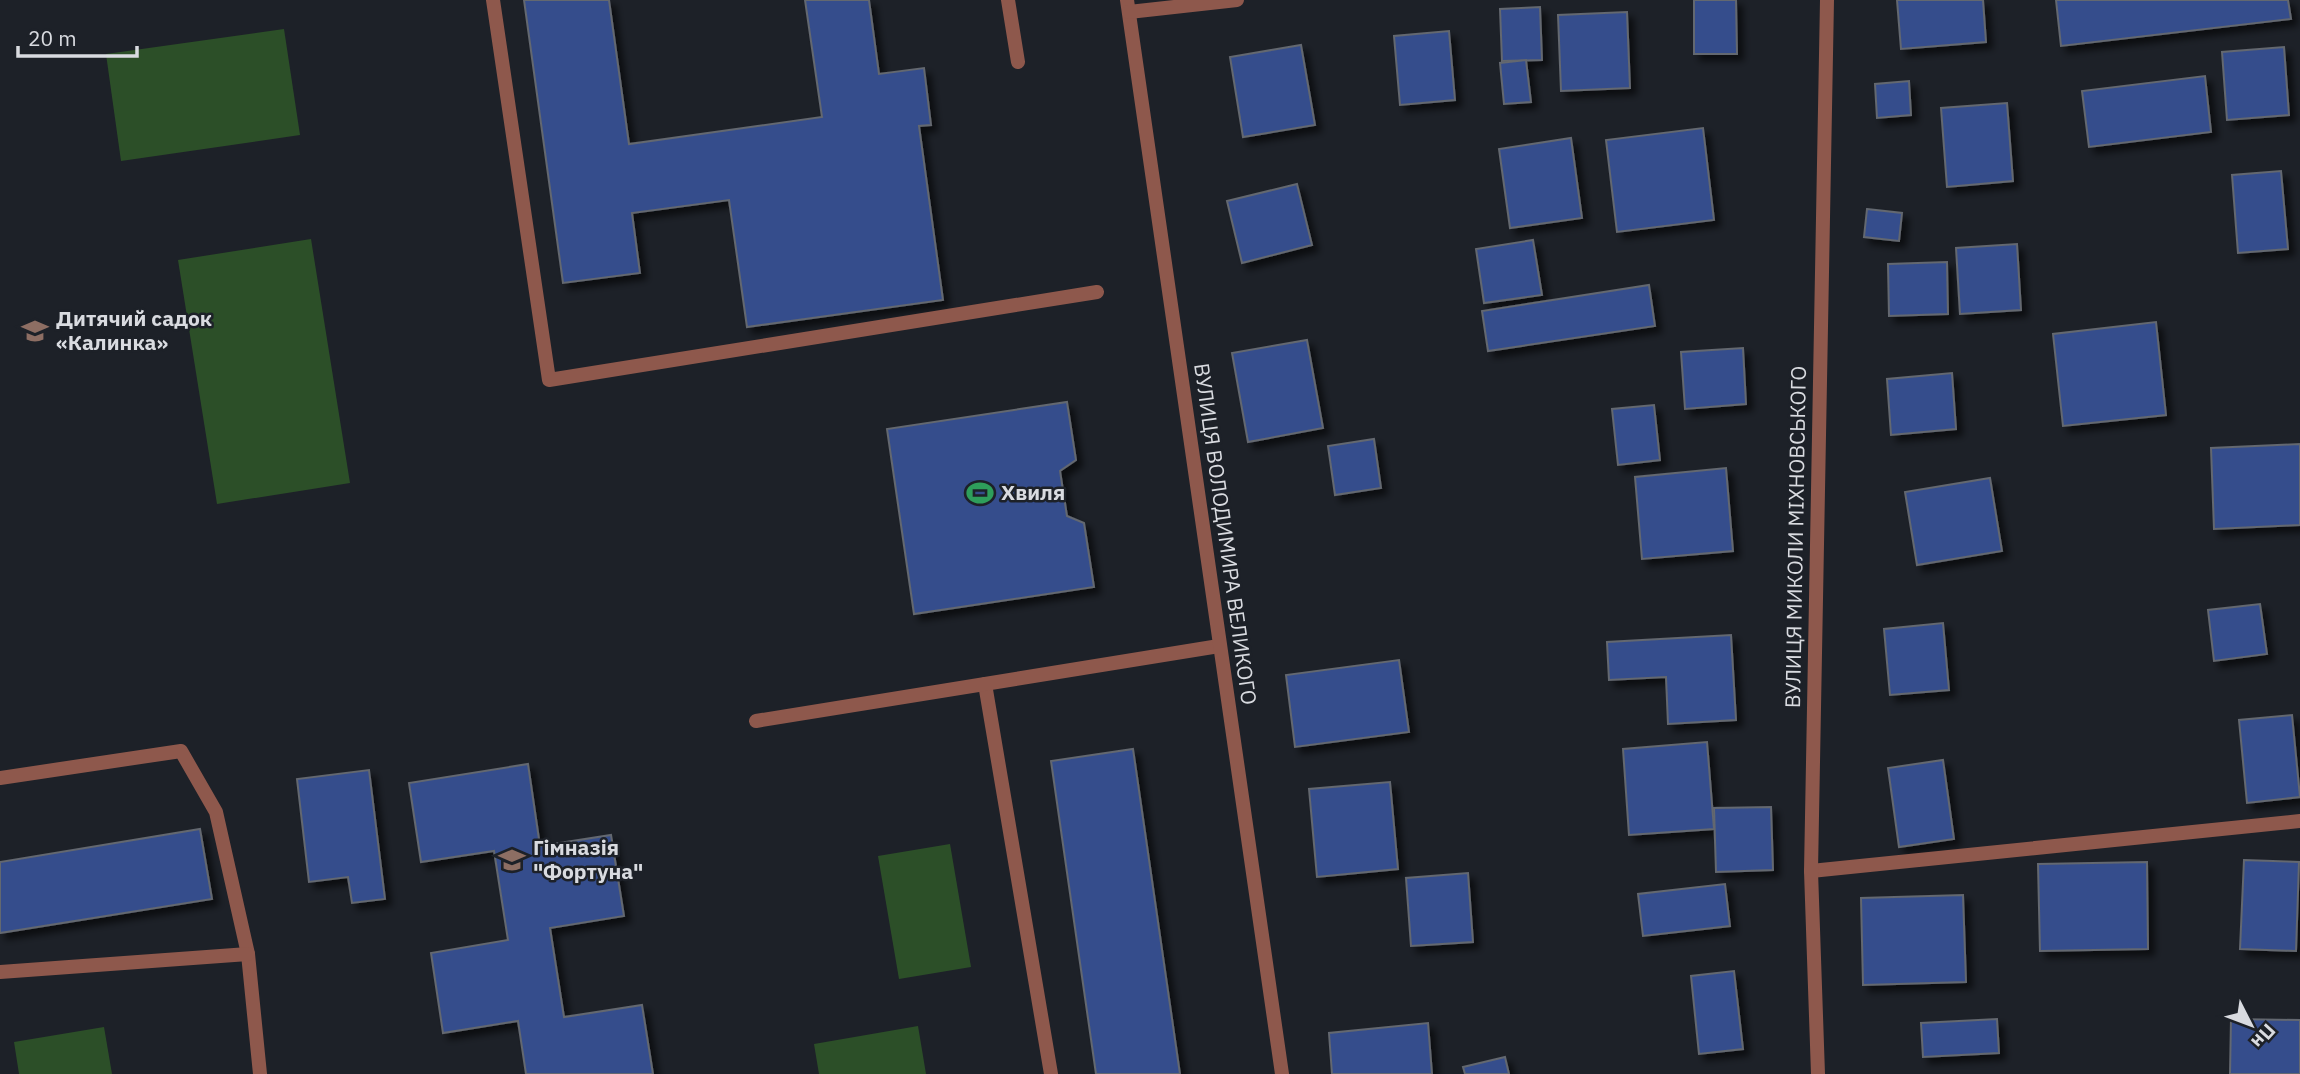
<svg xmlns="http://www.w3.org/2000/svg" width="2300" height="1074" font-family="'IBM Plex Sans',sans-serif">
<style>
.green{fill:#2c4f28}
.building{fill:#354e8c;stroke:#63676f;stroke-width:2;filter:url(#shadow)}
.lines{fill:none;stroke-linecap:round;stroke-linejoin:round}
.lane{stroke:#8e584c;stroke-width:14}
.street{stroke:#8e584c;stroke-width:14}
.labels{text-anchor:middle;stroke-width:5;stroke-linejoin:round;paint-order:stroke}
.poi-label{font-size:21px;font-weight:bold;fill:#d9dbe0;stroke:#1d2128;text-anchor:start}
.street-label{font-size:21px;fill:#d9dbe0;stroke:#1d2128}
</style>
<defs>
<filter id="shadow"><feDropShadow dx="6" dy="6" stdDeviation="3.5" flood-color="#0009"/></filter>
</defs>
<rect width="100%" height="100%" fill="#1d2128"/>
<!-- green -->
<g class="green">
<path d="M284,29L300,135L121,161L106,54Z"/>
<path d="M311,239L350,483L217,504L178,260Z"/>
<path d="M950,844L971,967L899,979L878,856Z"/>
<path d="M918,1026L926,1074H819L814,1044Z"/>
<path d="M104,1027L112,1074H19L14,1042Z"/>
</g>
<!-- building -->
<g class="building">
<path d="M524,0H609L629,144L822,117L805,0H869L879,74L924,68L931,125L919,126L943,300L747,327L729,200L632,213L640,273L563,283Z"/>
<path d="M1694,0H1736L1737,54H1694Z"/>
<path d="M1897,0H1983L1986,42L1901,49Z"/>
<path d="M2056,0H2288L2291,19L2061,46Z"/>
<path d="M1540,7L1542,60L1502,61L1500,9Z"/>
<path d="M1627,12L1630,88L1561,91L1558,15Z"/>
<path d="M1449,31L1455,100L1400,105L1394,36Z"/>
<path d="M1301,45L1315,125L1243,137L1230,57Z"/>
<path d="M2284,47L2289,115L2227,120L2222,52Z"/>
<path d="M1526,60L1531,102L1504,104L1500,63Z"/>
<path d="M2205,76L2211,132L2089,147L2082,91Z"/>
<path d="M1909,81L1911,115L1877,118L1875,84Z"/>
<path d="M2007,103L2013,181L1947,187L1941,108Z"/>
<path d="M1703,128L1714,220L1617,232L1606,140Z"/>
<path d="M1571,138L1582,218L1510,228L1499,149Z"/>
<path d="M2281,171L2288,249L2238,253L2232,175Z"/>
<path d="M1297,184L1312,245L1242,263L1227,201Z"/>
<path d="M1867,209L1902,213L1899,241L1864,237Z"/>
<path d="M1533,240L1542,295L1484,303L1476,249Z"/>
<path d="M2017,244L2021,310L1960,314L1956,248Z"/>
<path d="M1947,262L1948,314L1889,316L1888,264Z"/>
<path d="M1649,285L1655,326L1488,351L1482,311Z"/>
<path d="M2156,322L2166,415L2063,426L2053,334Z"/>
<path d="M1307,340L1323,428L1248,442L1232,353Z"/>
<path d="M1743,348L1746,404L1685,409L1681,352Z"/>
<path d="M1952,373L1956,429L1891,435L1887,379Z"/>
<path d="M1067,402L1076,460L1060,471L1067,516L1084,523L1094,587L914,614L887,429Z"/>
<path d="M1654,405L1660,460L1618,465L1612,409Z"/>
<path d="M1374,439L1381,488L1335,495L1328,446Z"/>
<path d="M2300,444V525L2214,529L2211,448Z"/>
<path d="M1726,468L1733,551L1642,559L1635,477Z"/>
<path d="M1990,478L2002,551L1917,565L1905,492Z"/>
<path d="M2260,604L2267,654L2214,661L2208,610Z"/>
<path d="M1943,623L1949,690L1890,695L1884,629Z"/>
<path d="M1731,635L1736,720L1668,724L1666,677L1609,680L1607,642Z"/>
<path d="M1399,660L1409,732L1295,747L1286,675Z"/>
<path d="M2292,715L2300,797L2247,803L2239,720Z"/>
<path d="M1707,742L1714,829L1629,835L1623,749Z"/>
<path d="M1133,749L1180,1074H1096L1051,761Z"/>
<path d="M1943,760L1954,839L1899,847L1888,768Z"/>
<path d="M528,764L540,846L611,835L624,916L550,928L564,1017L642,1005L653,1074H526L518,1021L443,1033L431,953L508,940L494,851L421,862L409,783Z"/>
<path d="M369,770L385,899L352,903L348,877L309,882L297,779Z"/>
<path d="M1390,782L1398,869L1317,877L1309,789Z"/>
<path d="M1771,807L1773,870L1716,872L1714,808Z"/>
<path d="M200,829L212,899L0,933V862Z"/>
<path d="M2244,860L2299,862L2296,951L2240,949Z"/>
<path d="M2147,862L2148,949L2040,951L2038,864Z"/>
<path d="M1468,873L1473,942L1411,946L1406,878Z"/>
<path d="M1725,884L1730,926L1643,936L1638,894Z"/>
<path d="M1963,895L1966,982L1863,985L1861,898Z"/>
<path d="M1734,971L1743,1049L1699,1054L1691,976Z"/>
<path d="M1997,1019L1999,1053L1923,1057L1921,1023Z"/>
<path d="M2231,1019L2300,1020V1074H2230Z"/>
<path d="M1428,1023L1432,1074H1332L1329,1033Z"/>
<path d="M1505,1057L1509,1074H1465L1463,1067Z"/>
</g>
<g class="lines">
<!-- lane -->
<g class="lane">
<path d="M493,0L549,380L1097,292"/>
<path d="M1008,0L1018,62"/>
<path d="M985,684L1051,1074"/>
<path d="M756,721L1219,646"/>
<path d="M0,778L181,751L216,812L248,954L260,1074"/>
<path d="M0,972L248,954"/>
</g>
<!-- street -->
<g class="street">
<path d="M1127,0L1282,1074"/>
<path d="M1129,12L1237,0"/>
<path d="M1811,871L2300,821"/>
<path d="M1818,1074L1811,871L1827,0"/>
</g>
</g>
<!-- icons -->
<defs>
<g id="school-bare" transform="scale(2.1)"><path d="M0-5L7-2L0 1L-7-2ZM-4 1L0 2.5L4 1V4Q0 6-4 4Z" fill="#8d6e63" stroke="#1d2128" stroke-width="2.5" paint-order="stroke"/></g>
<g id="stadium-bare" transform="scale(2.1)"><path d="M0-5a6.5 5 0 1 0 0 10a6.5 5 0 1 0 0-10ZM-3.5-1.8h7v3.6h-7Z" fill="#2e9e5b" stroke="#1d2128" stroke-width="2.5" paint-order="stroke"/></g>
</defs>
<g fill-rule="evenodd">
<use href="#school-bare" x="35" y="331"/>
<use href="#stadium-bare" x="980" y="493"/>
<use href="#school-bare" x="512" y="860"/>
</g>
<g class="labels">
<!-- poi labels -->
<g class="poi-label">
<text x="56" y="326">Дитячий садок<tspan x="56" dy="24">«Калинка»</tspan></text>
<text x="1001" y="500">Хвиля</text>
<text x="533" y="855">Гімназія<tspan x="533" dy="24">"Фортуна"</tspan></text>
</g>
<!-- street labels -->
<g class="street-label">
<text transform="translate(1225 534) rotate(82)" y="7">ВУЛИЦЯ ВОЛОДИМИРА ВЕЛИКОГО</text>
<text transform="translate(1796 537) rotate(-89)" y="7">ВУЛИЦЯ МИКОЛИ МІХНОВСЬКОГО</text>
</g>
</g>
<!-- north arrow -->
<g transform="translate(2251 1025) rotate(132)" stroke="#1d2128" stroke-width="5" paint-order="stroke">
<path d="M0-5L12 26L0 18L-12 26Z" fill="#d9dbe0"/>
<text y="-10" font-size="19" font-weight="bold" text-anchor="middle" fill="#d9dbe0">Пн</text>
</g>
<!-- scale -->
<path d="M18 46v10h119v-10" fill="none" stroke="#d9dbe0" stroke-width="3.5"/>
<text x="28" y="46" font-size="21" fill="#d9dbe0" stroke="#1d2128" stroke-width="5" paint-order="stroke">20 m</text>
</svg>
